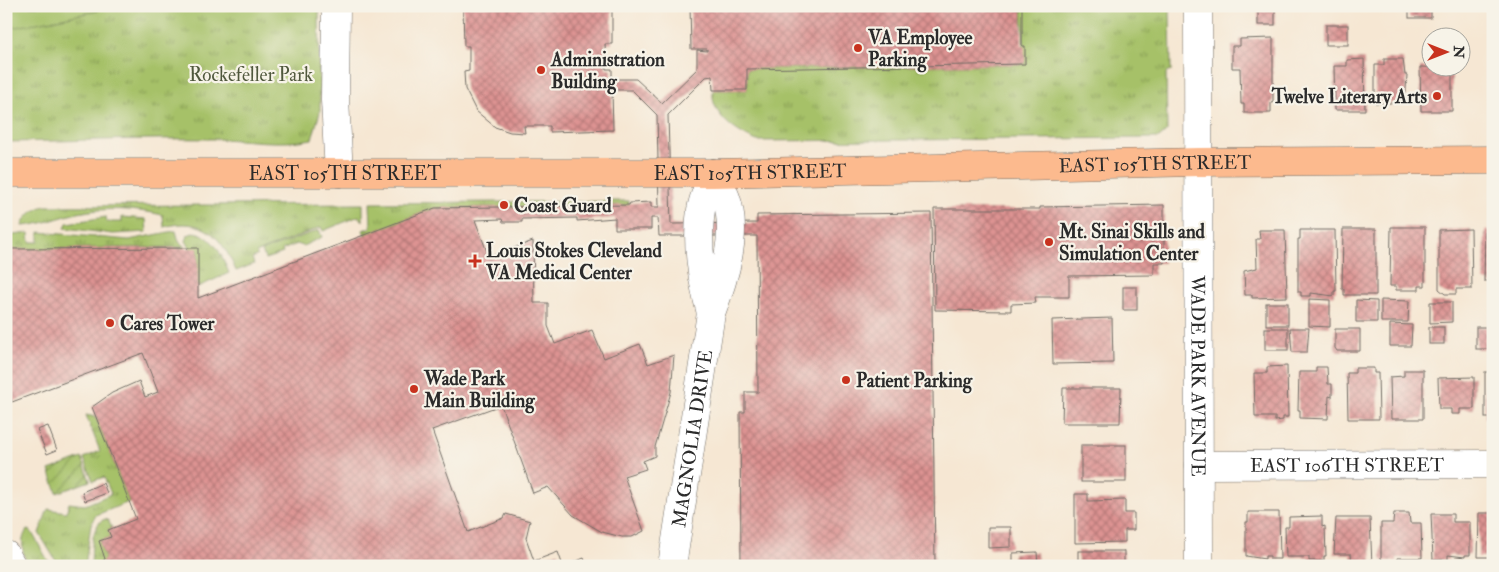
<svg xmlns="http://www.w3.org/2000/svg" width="1499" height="572" font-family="'IM FELL Double Pica',serif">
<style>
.grass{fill:url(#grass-tufts);stroke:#68764a}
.garden{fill:url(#garden-furrows);stroke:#68764a}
.pitch{fill:#a6c168;stroke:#68764a}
.building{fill:url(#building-cross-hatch)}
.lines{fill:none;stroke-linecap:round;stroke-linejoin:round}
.minor-casing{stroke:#726d66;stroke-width:29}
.major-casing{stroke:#726d66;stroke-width:29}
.minor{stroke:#fff;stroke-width:28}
.major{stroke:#fcba8e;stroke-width:28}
.poi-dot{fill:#c8321e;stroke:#f7f3e8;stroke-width:2}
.labels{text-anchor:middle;stroke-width:4.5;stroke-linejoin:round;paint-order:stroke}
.poi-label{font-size:19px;font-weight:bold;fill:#2b2b2b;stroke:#f7f3e8;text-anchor:start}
.park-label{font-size:19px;fill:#50583d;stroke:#f7f3e8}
.street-label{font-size:19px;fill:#2b2b2b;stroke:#f7f3e8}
</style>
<defs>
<pattern id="grass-tufts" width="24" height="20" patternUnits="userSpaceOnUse" patternTransform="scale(1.25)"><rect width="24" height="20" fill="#a6c168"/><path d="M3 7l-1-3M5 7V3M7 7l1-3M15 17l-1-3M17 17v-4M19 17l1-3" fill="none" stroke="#879d56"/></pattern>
<pattern id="garden-furrows" width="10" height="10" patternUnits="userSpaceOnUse" patternTransform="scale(1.25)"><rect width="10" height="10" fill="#a6c168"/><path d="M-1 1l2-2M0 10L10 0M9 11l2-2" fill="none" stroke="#879d56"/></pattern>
<pattern id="building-cross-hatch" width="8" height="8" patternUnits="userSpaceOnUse" patternTransform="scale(1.25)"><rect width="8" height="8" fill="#dd9392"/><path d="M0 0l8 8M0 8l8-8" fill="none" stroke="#b37877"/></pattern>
</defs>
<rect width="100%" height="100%" fill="#f7f3e8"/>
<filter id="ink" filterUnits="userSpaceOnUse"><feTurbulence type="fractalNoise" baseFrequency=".02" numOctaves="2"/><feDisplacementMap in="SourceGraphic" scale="10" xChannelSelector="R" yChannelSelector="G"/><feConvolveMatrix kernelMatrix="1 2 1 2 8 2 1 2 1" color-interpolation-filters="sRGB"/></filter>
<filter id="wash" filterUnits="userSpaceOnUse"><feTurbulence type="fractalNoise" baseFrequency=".0096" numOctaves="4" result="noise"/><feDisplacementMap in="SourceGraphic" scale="20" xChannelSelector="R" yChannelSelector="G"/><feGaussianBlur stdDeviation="1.12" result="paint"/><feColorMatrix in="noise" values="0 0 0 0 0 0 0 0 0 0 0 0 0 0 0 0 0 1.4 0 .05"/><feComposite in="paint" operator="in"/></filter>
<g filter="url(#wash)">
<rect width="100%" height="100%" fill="#f6e7d3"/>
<!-- grass -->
<g class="grass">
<path d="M6,6H319L320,112L312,139C279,146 247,139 213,139C144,138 75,141 6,142Z"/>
<path d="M1022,6H1170L1171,71L1166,73L1167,131L1159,138L757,141C737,133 710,115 713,90H747V69L1025,64Z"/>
<path d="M629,201V205L435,208L365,235L363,230L371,227L370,203Z"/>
<path d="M363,204V221L359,216L323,231L321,227L256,253L258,255L252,258L254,264L236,271C222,237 204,216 164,227L163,215C135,209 106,207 78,213C59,217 42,225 22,226C23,217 36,208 45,206Z"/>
<path d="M106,217L107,222H122V217L146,219L147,232L113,234L65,228L67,223Z"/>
<path d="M319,230L322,237L303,246L297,244L282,250L283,253L265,259L262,251Z"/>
<path d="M174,231H176L179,242L185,247L6,249V236L29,233L30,242H39V232L129,240Z"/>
<path d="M195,232C215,237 222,256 229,273L198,287V249H191L186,241L188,235Z"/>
<path d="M86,415L96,417L129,502L96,515L91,524L85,566H59L39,533L48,509L66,512L69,503L85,505L111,494L104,477L93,481L84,458L100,451Z"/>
<path d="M105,519L108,520L112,528L108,530L111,537L99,541L105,559L97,566H91C92,552 90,525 105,519Z"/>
<path d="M27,530L31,531L51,566H28C23,555 19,541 27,530Z"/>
</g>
<!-- garden -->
<path class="garden" d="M82,458L90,481L57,493L49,470Z"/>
<!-- pitch -->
<path class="pitch" d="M6,6H98V11L6,29Z"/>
<g id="blocks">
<!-- building -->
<g class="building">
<path d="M463,6H612V44H605L606,69H612V79H636L662,103L697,69V50L707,51V49H691L690,6H1022V46H1025V64L747,69V90H713L712,76L706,77L668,115L671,224L757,223V215L931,213L935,566H741L740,412H745V392H758L757,236H659L658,218H651V229H615V218L577,221V218L522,219V222H503L502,219L475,220L489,257L533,241L534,303H548V326L555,344L592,330L604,358L640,344L648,364L674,355L671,392L655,447V456L643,461L646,469L624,476L644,531L632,537H622L602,532L573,515L548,487L533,493L501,405L432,430L468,532L504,518L506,514L530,521L526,538L534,561L558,552L563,566H97L105,559L99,541L111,537L108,530L136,519L92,407L112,393L139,381L145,397L158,392L143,353L12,402L6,385V249L198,248V298L435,208L629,205L630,203L651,202V207H659L657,115L632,90H612L613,130L550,132V126H524L525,133L510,132L495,127L476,111L465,89L464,72L469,71V46H464Z"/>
<rect x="1258" y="6" width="17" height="19"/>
<rect x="1409" y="6" width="22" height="12"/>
<rect x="1326" y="25" width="22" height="20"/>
<path d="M1273,38V103H1271V113H1244V104H1241L1240,68H1232V46H1240V39Z"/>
<path d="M1364,59L1365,110H1335L1334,66H1347V60Z"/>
<path d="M1384,59H1403L1405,75H1407L1405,103H1375V65H1384Z"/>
<path d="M1420,67L1452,68V111H1421Z"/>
<path d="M1164,205V263H1154V275L1069,276V297H1035L1036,303L1011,304V311L935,310L934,209H1040V207Z"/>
<path d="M1391,227H1425V286H1419V290H1396V286H1390Z"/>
<path d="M1343,229H1376V295H1344V289H1342Z"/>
<path d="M1471,229L1472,289H1456V294H1445L1439,289V230Z"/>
<path d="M1259,230H1285L1287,297L1252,298V295H1245L1244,271L1257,268L1256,239H1260Z"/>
<path d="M1300,230H1335L1336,291H1334V296L1311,293V296H1301V292H1298V239H1300Z"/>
<path d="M1485,230H1493V284H1490V281H1484Z"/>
<rect x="1123" y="287" width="14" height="23"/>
<path d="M1309,299L1330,300V327L1309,326Z"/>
<path d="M1356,300L1377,301V322H1356Z"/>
<path d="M1381,300L1409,301L1408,322H1381Z"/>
<path d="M1430,302H1452V322L1430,323Z"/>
<rect x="1266" y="303" width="22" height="22"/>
<path d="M1112,318L1113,363L1053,364L1052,320Z"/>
<path d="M1390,324L1412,325L1411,346H1390Z"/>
<rect x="1429" y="327" width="15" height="17"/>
<rect x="1476" y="327" width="17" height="22"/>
<rect x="1265" y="328" width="23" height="22"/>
<path d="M1290,328H1309L1307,352H1292Z"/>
<path d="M1335,329H1360V351H1337L1335,348Z"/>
<path d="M1287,366L1288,417H1283V420L1275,421V417H1255L1254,373H1267V367Z"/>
<path d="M1316,367H1327L1328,384H1332V397L1329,396L1328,419L1300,418V410H1298L1299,372H1316Z"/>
<path d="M1355,368H1374V373H1378L1379,419H1348L1347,373H1355Z"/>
<path d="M1404,370H1423V419H1391L1390,377L1404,376Z"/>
<rect x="1485" y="372" width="8" height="46"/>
<path d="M1474,377V409H1460V414H1451V409H1439L1438,378Z"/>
<path d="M1063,388H1121L1120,423H1062Z"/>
<path d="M48,426L57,450L47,454L37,430Z"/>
<rect x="1081" y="445" width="45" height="37"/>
<path d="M103,483L107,493L85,501L82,492Z"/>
<path d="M1075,494H1088V501L1125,500V513H1134V530H1125V542L1075,543Z"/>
<path d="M1248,512H1279L1280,559H1270V556H1265V559L1246,556V522H1248Z"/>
<path d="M1394,513H1409L1410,523H1421L1422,558H1397V561H1383L1381,558V523H1393Z"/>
<path d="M1479,513H1493V563L1491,557H1478Z"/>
<path d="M1431,514H1453V522H1470V555H1465V557L1448,555V560H1433Z"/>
<path d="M1322,516V527L1325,526L1326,556H1324V561H1309V557H1286L1285,527H1289V517Z"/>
<path d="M1336,518H1370L1372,566H1352L1351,554H1334Z"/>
<path d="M988,527H1011V547L988,548Z"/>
<rect x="1078" y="551" width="46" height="15"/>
<path d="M1037,552L1038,566H1013V553Z"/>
<path d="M584,558L587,566H565Z"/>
</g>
</g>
</g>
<g filter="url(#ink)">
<use href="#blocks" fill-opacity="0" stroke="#726d66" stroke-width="1"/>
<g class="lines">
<!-- minor casing -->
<g class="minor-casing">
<g id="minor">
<path d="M336,6L335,100L339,173"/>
<path id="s1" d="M1198,6L1199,566"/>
<path d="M711,313C702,281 696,243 701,210C703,198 709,185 713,173"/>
<path id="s2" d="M1199,465L1493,464"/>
<path d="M6,555L12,566"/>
<path id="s3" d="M672,566L711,313C724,279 739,234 726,198C723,190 717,181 713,173"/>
</g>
</g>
<!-- major casing -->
<g class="major-casing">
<g id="major">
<path id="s4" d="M6,173H713L1199,162L1493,160"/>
</g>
</g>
<!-- minor -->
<use href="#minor" class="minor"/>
<!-- major -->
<use href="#major" class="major"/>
</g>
</g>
<!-- markers -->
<g class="poi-dot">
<circle cx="858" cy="48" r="5"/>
<circle cx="541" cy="70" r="5"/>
<circle cx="1437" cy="96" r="5"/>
<circle cx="504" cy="205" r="5"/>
<circle cx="1049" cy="242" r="5"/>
<path d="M472.5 253.5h5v5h5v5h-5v5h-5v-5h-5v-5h5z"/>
<circle cx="110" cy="323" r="5"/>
<circle cx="846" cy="380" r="5"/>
<circle cx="414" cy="389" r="5"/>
</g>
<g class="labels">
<!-- poi labels -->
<g class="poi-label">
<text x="868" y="44">VA Employee<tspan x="868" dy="22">Parking</tspan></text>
<text x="551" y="66">Administration<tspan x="551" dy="22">Building</tspan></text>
<text x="1427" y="103" text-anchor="end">Twelve Literary Arts</text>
<text x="514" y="212">Coast Guard</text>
<text x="1059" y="238">Mt. Sinai Skills and<tspan x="1059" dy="22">Simulation Center</tspan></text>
<text x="486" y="257">Louis Stokes Cleveland<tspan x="486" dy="22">VA Medical Center</tspan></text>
<text x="120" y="330">Cares Tower</text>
<text x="424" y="385">Wade Park<tspan x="424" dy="22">Main Building</tspan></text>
<text x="856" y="387">Patient Parking</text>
</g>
<!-- park labels -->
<g class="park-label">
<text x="251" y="81">Rockefeller Park</text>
</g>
<!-- street labels -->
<g class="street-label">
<text dy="7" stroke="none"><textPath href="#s4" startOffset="1149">EAST 105TH STREET</textPath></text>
<text dy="7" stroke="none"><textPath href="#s4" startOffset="744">EAST 105TH STREET</textPath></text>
<text dy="7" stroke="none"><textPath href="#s4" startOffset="339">EAST 105TH STREET</textPath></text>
<text dy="7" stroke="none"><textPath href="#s1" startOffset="370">WADE PARK AVENUE</textPath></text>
<text dy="7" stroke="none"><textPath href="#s3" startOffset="129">MAGNOLIA DRIVE</textPath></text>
<text dy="7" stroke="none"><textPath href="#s2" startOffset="148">EAST 106TH STREET</textPath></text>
</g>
</g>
<!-- margin -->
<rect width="1499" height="572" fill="none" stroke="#f7f3e8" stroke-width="25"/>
<!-- north arrow -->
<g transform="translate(1446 52) rotate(90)"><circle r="24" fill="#f7f3e8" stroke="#a5a39c"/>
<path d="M0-4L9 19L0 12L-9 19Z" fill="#c8321e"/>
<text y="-8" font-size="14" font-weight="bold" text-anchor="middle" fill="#2b2b2b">N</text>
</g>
</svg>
